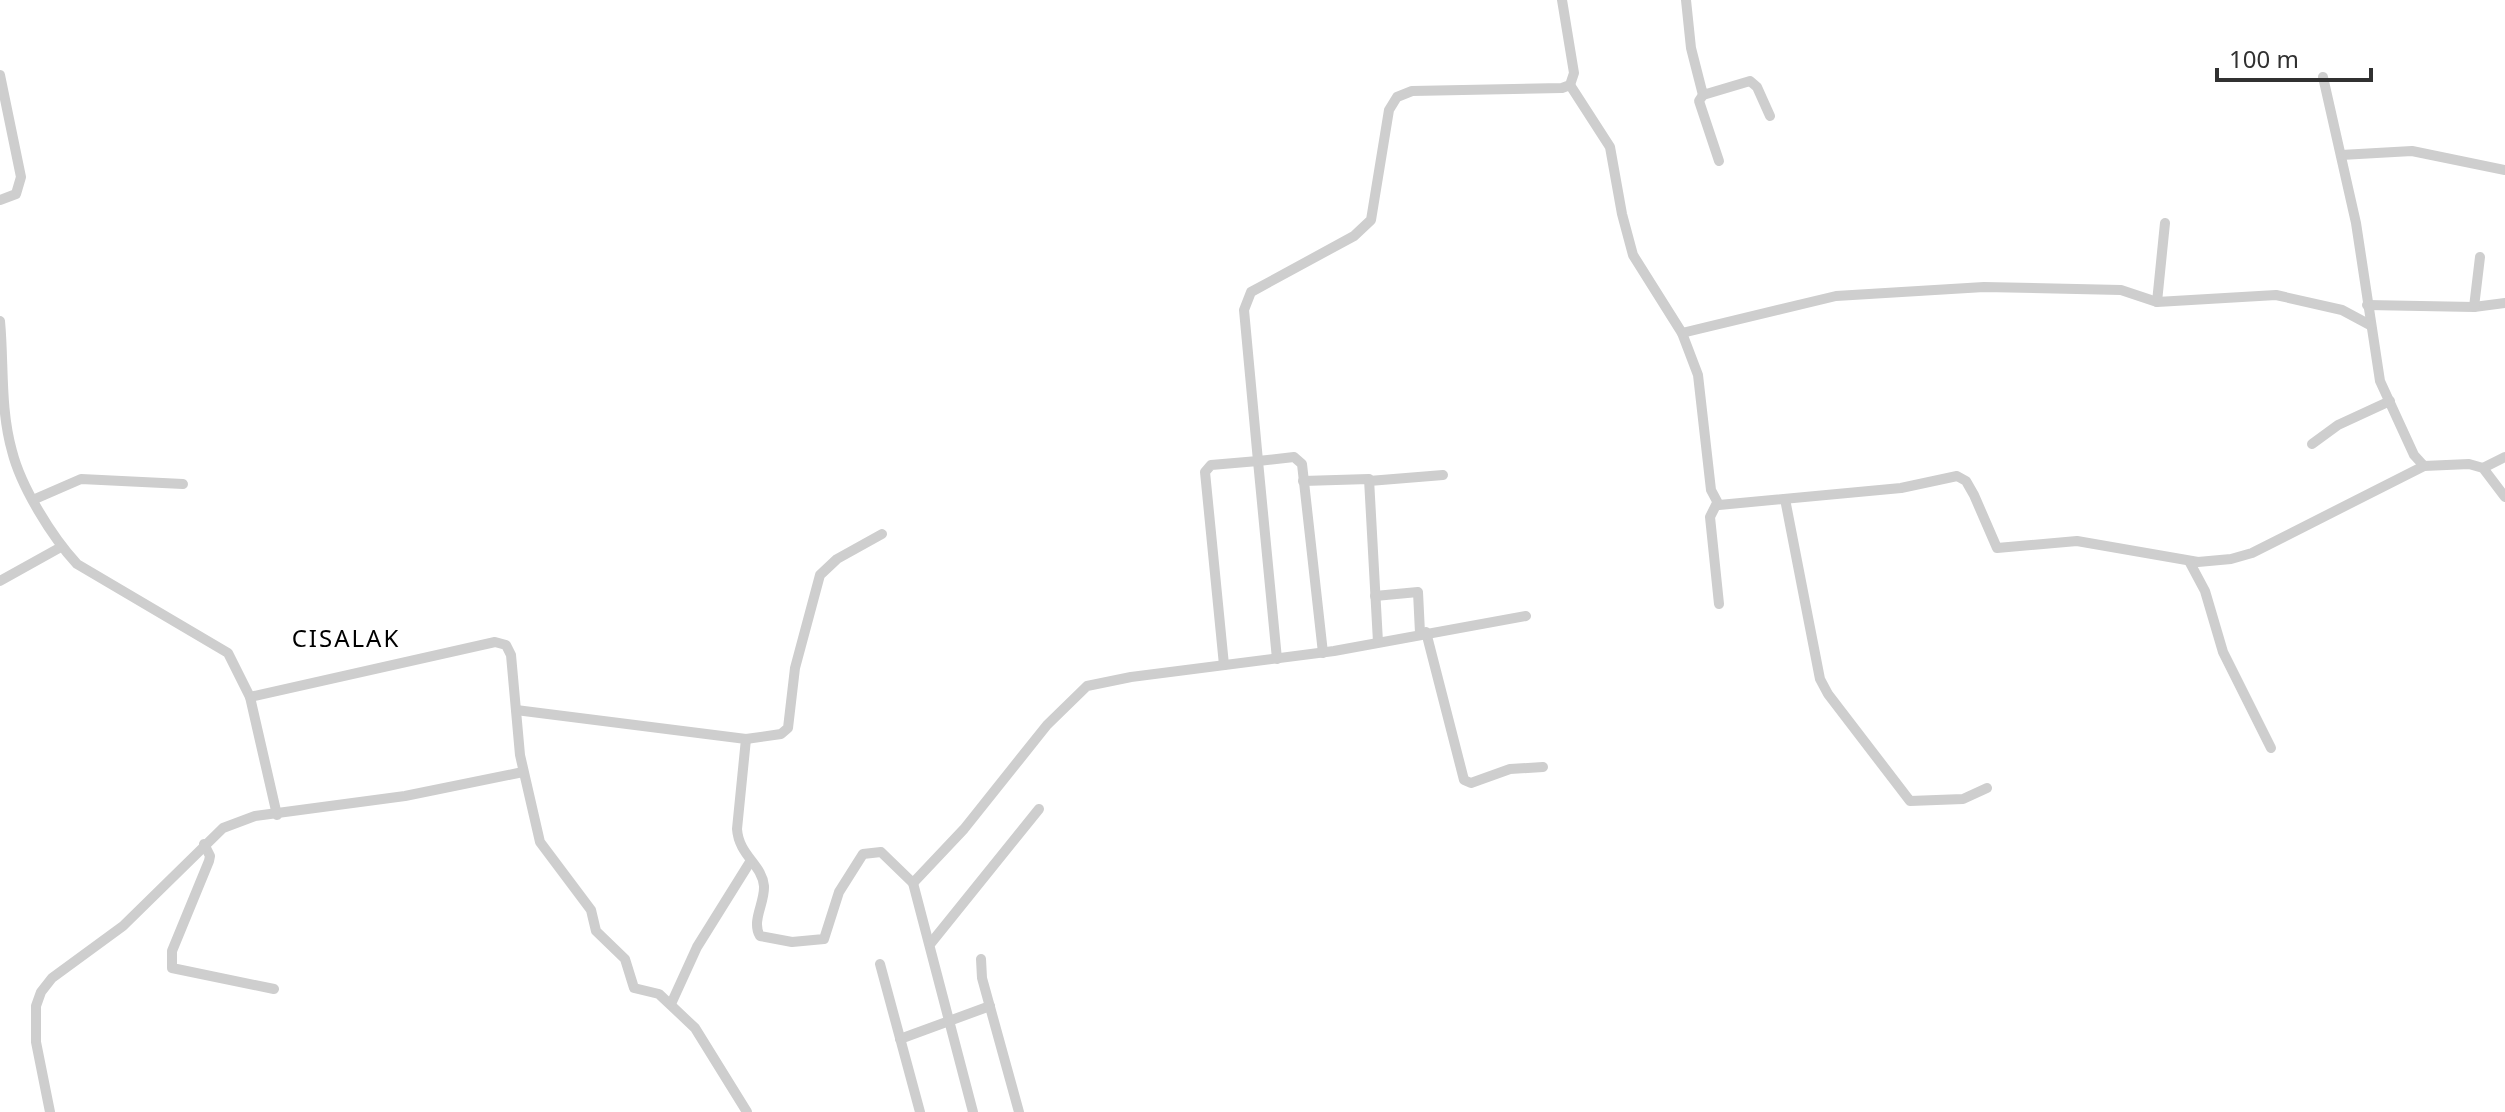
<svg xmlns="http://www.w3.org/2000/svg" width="2505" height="1112" font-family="'Noto Sans',sans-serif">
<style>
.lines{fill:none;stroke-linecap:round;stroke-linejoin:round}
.street{stroke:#cecece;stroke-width:10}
.labels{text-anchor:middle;stroke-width:8;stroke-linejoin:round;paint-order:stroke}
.quarter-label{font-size:24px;letter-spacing:2px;fill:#000;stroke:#fff}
</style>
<rect width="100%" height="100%" fill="#fff"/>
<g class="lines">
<!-- street -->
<g class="street">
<path d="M1686,0L1691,48L1703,95L1750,81L1757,87L1770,116"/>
<path d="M0,75L21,177L16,194L0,200"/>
<path d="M2323,77L2356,223L2380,381L2414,455L2424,466L2469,464L2483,468L2505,497"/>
<path d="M1570,85L1610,147L1622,214L1633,255L1682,333L1698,375L1711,490L1719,505L1901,488L1957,476L1966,481L1974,495L1997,548L2077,541L2198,562L2231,559L2252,553L2424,466"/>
<path d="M1703,95L1699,101L1719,161"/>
<path d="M2341,155L2412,151L2505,170"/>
<path d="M2157,302L2165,223"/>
<path d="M2367,305L2474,307L2505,303"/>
<path d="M2474,307L2480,257"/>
<path d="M0,321C4,363 0,409 12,451C21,487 52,537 77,564L228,653L250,697L495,642L506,645L511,655L520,755L540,842L591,910L596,931L625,959L634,988L659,994L695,1028L747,1112"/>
<path d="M1682,333L1836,296L1984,287L2121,290L2157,302L2276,295L2342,310L2370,325"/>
<path d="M2312,444L2338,425L2390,401"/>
<path d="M2483,468L2505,457"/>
<path d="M1303,481L1369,479L1378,642"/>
<path d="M1369,481L1443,475"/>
<path d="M35,499L81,479L183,484"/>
<path d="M1785,499L1820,679L1828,694L1910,801L1963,799L1987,788"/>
<path d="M1717,503L1710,517L1719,604"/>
<path d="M2189,561L2205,591L2223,652L2271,748"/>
<path d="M0,581L61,547"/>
<path d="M1375,596L1418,592L1420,633"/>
<path d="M1426,632L1464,780L1471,783L1510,769L1543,767"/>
<path d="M1277,659L1258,461L1294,457L1302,464L1323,653"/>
<path d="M1224,665L1205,472L1211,465L1258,461L1244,310L1251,292L1354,236L1371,220L1389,110L1397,97L1412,91L1562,88L1570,85L1574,73L1562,0"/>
<path d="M250,697L277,815"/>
<path d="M516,710L746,739L737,829C739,856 762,864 764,886C765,903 751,921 760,936L792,942L824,939L839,892L863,854L881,852L913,883L973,1112"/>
<path d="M746,739L781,734L788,728L795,668L820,575L837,559L882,534"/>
<path d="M204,844L210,856L209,861L172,951V968L274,989"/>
<path d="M913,883L964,829L1047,725L1087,686L1131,677L1334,651L1526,616"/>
<path d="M931,943L1039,809"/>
<path d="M981,959L982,978L1019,1112"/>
<path d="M880,964L920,1112"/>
<path d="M671,1004L697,947L750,862"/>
<path d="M900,1039L990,1006"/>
<path d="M50,1112L36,1042V1006L41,992L52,978L123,926L223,828L255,816L405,796L523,772"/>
</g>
</g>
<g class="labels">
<!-- quarter labels -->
<g class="quarter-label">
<text x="346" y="647">CISALAK</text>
</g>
</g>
<!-- scale -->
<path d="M2217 68v12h154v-12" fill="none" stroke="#313131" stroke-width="4"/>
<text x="2229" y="68" font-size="24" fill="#313131" stroke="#ffffff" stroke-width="6" paint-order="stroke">100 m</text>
</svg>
